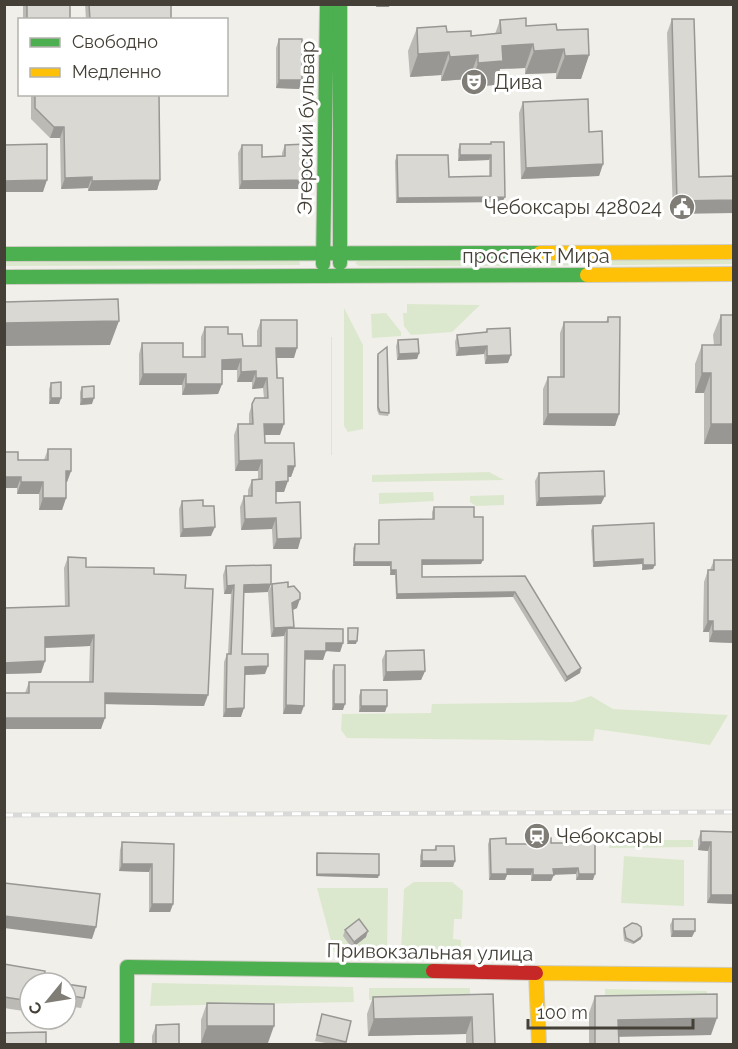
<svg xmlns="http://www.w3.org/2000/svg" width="738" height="1049" font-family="Raleway,sans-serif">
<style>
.green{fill:#dce8cd}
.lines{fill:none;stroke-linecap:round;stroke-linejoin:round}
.fast-casing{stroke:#ceccc2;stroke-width:16}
.slow-casing{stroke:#ceccc2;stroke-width:16}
.jam-casing{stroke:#ceccc2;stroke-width:16}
.fast{stroke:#4caf50;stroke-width:14}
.slow{stroke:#ffc107;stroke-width:14}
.jam{stroke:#c62828;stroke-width:14}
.rail-casing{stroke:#d9d9d8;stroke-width:5}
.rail{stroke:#fff;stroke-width:3;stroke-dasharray:9;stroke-linecap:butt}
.wall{fill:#bbbab5}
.shaded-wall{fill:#989794}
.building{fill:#d9d8d3;stroke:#989794;stroke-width:1.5}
.labels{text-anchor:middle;stroke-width:6;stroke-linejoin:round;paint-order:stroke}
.poi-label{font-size:20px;fill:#444037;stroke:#fff;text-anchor:start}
.street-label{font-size:20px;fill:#444037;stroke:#fff}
</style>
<rect width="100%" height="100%" fill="#f0efea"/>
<!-- green -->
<g class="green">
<path d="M734,259L733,264L520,266V261Z"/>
<path d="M299,260L300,265L5,266L4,261Z"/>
<path d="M358,261H509V266H359L355,263Z"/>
<path d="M407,304L480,305L452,332L411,335L404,326L403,313H407Z"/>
<path d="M344,308L363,345V429L348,432L344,426Z"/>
<path d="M386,313L401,332V336L372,338L371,314Z"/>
<rect x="331" y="337" width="1" height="118"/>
<path d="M489,472L504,480L372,482V475Z"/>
<path d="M433,492L434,501L379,504V493Z"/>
<path d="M504,495V505L476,506L470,502V496Z"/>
<path d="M591,696L613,709L728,715L710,745L595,729L593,741L347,738L341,730L342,714L431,713L432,704L573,702Z"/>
<path d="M609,840H693V847L609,848Z"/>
<path d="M624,856L684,860V906L621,903Z"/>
<path d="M414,882H452L463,891L462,919H454L453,939L461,940V954L401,952L404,889Z"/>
<path d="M317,888H388L387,952H334Z"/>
<path d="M152,983L353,987L354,1002L150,1006Z"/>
<rect x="369" y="988" width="101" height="12"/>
<path d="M605,989L707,991V1000L605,998Z"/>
</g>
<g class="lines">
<!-- fast casing -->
<g class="fast-casing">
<g id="fast">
<path d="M340,4V263"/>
<path d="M4,254L540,253"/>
<path d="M323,264L327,4"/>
<path d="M4,277L587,275"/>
<path d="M127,1044V967L433,971"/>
</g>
</g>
<!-- slow casing -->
<g class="slow-casing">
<g id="slow">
<path d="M540,253L734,252"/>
<path d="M587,275L734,274"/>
<path d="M539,1044L536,973L734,975"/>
</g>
</g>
<!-- jam casing -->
<g class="jam-casing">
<path id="jam" d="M433,971L536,973"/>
</g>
<!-- fast -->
<use href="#fast" class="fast"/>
<!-- slow -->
<use href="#slow" class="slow"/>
<!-- jam -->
<use href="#jam" class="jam"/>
<!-- rail casing -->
<g class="rail-casing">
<path id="rail" d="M4,815L734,812"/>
</g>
<!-- rail -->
<use href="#rail" class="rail"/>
</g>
<!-- wall -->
<g class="wall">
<rect x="23" y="4" width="47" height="16"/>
<path d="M85,4H171V20H86Z"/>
<path d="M672,19L699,177L673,214L667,33Z"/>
<path d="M500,20L526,26L557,30L589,55L581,79H556V73L525,74V68L500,69L495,85L470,87L469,79L441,81V75L410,77L408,51L417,28L471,36L495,34Z"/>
<path d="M279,39L302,80L299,89L276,88V48Z"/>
<path d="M31,94H159L160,180L157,190L88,191V188L61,189L60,138H50L31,119Z"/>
<path d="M523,102L589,132L603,164L599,176L521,179L519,113Z"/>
<path d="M491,142L505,197L502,202L396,203L395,161L397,155L449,177L489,176V160L458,161V150L460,144H490Z"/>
<path d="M242,145L262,157L282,156V153L285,145L307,180L304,189H239L238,153Z"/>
<path d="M721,315H734V440L732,444H704V393H695V364L702,345H714L713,335Z"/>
<path d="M608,317L619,414L615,426L543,425V389L548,377H560V333L564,322H606Z"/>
<path d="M261,320L294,358H277L280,435H265V443L295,466L291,477H288L284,492H276V503L298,549H273L272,529L241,530L240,507L244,496H248V490L252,480H258V471H235L234,435L238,424H249V414L252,404L264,398L263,388L252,389V382H237V370H222V384L218,394L182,395V385H139V354L142,343L183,357H201V337L205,327L228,334L243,346H257V331Z"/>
<path d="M487,329L508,363L485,364L484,354L456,356L455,342L457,335L485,333Z"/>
<path d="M398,340L419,353L417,359L397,360L396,346Z"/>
<path d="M378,354L389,413L388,416L379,415L377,410V357Z"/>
<path d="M51,383L61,398L59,404H49V389Z"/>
<path d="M82,387L92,404L80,405V392Z"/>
<path d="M48,449L71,471L67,482H66V498L62,510H39V494H17V488H4V452L18,460H44Z"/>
<path d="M539,473L601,504L536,506L535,481Z"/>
<path d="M182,501L203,506L211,536L180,537L179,509Z"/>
<path d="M434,507L474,517L481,564L422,565V577L525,576L581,668L580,673L565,682L513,597L396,599L395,575H390V566H353V548L355,544H378V524L379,520L432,519V512Z"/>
<path d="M654,523L653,569L642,570V564L593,567L591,530L593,526Z"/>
<path d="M68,557L86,567L154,574L185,588L204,706L105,704L101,729H4V693H25L29,682H89L90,646L45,648V661L41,673L4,674L65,607L64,568Z"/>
<path d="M714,560L734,643L709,642V632H703L704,582L708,570H710Z"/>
<path d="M226,566L268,592L244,593L242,654L265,674L245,675L241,717H223L224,662L227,654H228L231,594H224L223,575Z"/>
<path d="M272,584L288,587L297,608L292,610L293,628L343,643L340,652L326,651L323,660H305L301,714H283L284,636L271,637L268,592Z"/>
<path d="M386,651L425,671L421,680L383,681L382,660Z"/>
<path d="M334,665L343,710H332V671Z"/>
<path d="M361,690L387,706L385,712H359V696Z"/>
<path d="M701,831L734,832V904L707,903L708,851L698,850V840Z"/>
<path d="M532,838L551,843H574L576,838L593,880H576V874H554L551,881H531V875H507L505,880H489L488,844L490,839L506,844H530Z"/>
<path d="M122,842L174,844L173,904L170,912H149V872L119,871L120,850Z"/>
<path d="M436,846L455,861L453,867H420V856L422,850H434Z"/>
<path d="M317,853L378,878L316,876V856Z"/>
<path d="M673,919L692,937H671L670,925Z"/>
<path d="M624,928L641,939L633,944L624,941L623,931Z"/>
<path d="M345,930L366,937L352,948L343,936Z"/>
<path d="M4,964L44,977L57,983H30V1012L4,1008Z"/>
<path d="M66,984L84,998L81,1008L66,1006Z"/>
<path d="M493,994L495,1044H466V1034L368,1036L367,1014L373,997Z"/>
<path d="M595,996L711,1035L619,1036V1044H589V1013Z"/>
<path d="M207,1003L268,1043H201V1020Z"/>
<path d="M322,1014L346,1042L345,1044H331L315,1041Z"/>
<path d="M156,1025L179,1044H152V1036Z"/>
</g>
<!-- shaded-wall -->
<g class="shaded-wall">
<path d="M377,4H390L389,7H376Z"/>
<path d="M591,4H651V5Z"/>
<path d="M533,44L525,68L500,69L495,85L470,87L478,63L502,46Z"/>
<path d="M564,49L556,73L525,74L534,51Z"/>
<path d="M449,52L441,75L410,77L418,54Z"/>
<path d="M478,55L469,79L441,81L450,57Z"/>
<path d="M589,55L581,79H556L565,56Z"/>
<path d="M279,80H302L299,89L276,88Z"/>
<path d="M54,127H64L60,138H50Z"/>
<path d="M460,155H491L489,160L458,161Z"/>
<path d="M603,164L599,176L521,179L526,168Z"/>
<path d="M92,177L88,188L61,189L65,178Z"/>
<path d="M47,180L43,192H4V181Z"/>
<path d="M160,180L157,190L88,191L92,181Z"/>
<path d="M307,180L304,189H239L242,181Z"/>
<path d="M505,197L502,202L396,203L398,198Z"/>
<path d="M734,200V213L673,214L677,201Z"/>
<path d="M119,321L110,345L4,346V323Z"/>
<path d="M487,346L484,354L456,356L459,348Z"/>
<path d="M276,348H297L294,358H273Z"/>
<path d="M419,353L417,359L397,360L399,354Z"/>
<path d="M511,355L508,363L485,364L487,356Z"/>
<path d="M241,359L237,370H218L222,360Z"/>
<path d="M256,371L252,382H237L241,372Z"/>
<path d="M702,373H711L704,393H695Z"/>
<path d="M143,374H186L182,385H139Z"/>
<path d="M256,378H267L263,388L252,389Z"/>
<path d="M186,384H222L218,394L182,395Z"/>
<path d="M51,398H61L59,404H49Z"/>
<path d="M94,398L92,404L80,405L82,399Z"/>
<path d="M548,414H619L615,426L543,425Z"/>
<path d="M264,424H284L280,435H261Z"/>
<path d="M711,424H734V440L732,444H704Z"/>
<path d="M262,460L258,471H235L239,461Z"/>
<path d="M288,466H295L291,477H284Z"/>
<path d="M66,471H71L67,482H62Z"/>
<path d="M4,477H21L17,488H4Z"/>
<path d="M288,481L284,492H272L276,482Z"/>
<path d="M21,482H43L39,494H17Z"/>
<path d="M605,496L601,504L536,506L539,498Z"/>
<path d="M43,498H66L62,510H39Z"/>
<path d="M276,518L272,529L241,530L245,519Z"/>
<path d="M215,527L211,536L180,537L183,529Z"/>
<path d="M301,538L298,549H273L277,539Z"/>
<path d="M643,559L642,564L593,567L594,562Z"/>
<path d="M422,560H483L481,564L420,565Z"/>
<path d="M354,562H391L390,566H353Z"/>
<path d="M643,565H655L653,569L642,570Z"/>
<path d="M391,570H396L395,575H390Z"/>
<path d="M271,584L268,592L241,593L244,585Z"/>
<path d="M234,585L231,594H224L227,586Z"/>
<path d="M515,592L513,597L396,599L397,594Z"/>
<path d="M300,599L297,608L289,612L292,603Z"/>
<path d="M708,621H713L709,632H703Z"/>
<path d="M294,627L290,636L287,628L284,636L271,637L274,628Z"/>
<path d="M713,631H734V643L709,642Z"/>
<path d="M94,635L90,646L41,648L45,637Z"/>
<path d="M348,641H357L356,644H347Z"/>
<path d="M326,643H343L340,652L326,651L323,660L302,659L305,651Z"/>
<path d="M45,661L41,673L4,674V663Z"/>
<path d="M268,666L265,674L242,675L245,667Z"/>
<path d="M581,668L580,673L565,682L567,677Z"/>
<path d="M425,671L421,680L383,681L386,672Z"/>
<path d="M105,693L208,695L204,706L101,704Z"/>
<path d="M334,704H345L343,710H332Z"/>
<path d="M286,705L304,706L301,714H283Z"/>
<path d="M361,706H387L385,712H359Z"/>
<path d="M244,708L241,717H223L226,709Z"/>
<path d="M4,718H105L101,729H4Z"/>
<path d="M701,842H711L708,851L698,850Z"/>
<path d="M422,861H455L453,867H420Z"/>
<path d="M122,864H152L149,872L119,871Z"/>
<path d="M578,868L576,874L551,875L553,869Z"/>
<path d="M507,869H533L531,875H507L505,880H489L491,874Z"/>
<path d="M317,874L379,875L378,878L316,876Z"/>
<path d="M579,874H595L593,880H576Z"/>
<path d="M533,875H554L551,881H531Z"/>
<path d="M711,895H734V904L707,903Z"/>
<path d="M152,904H173L170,912H149Z"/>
<path d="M4,916L96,927L92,939L4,928Z"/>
<path d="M368,931L366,937L352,948L354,942Z"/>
<path d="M673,931H695L692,937H671Z"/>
<path d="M642,936L641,939L633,944L634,942Z"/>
<path d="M472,1017L466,1034L368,1036L374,1019Z"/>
<path d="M717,1018L711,1035L612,1037L618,1020Z"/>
<path d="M207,1026H274L268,1043H201Z"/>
</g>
<!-- building -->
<g class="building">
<rect x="27" y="4" width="43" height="16"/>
<path d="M89,4H171V20H90Z"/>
<path d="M526,18V26L556,24L557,30L588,29L589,55L565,56L564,49L534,51L533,44L502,46L503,61L478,63V55L450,57L449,52L418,54L417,28L446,26L447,32L471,31V36L501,33L500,20Z"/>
<path d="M672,19H694L699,177L734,176V200L677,201Z"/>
<rect x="279" y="39" width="23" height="41"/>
<path d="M35,94H159L160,180L92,181V177L65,178L64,127H54L35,108Z"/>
<path d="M588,99L589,132L602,131L603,164L526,168L523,102Z"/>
<path d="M491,142H504L505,197L398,198L397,155H448L449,177L491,176V155H460V144H491Z"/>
<path d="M47,144V180L4,181V145Z"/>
<path d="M306,144L307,180L242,181V145H262V157L285,156V145Z"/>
<path d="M118,299L119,321L4,323V302Z"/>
<path d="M721,315H734V424H711V373H702V345H721Z"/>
<path d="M608,317H620L619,414H548V377H564V322H608Z"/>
<path d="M261,320H297V348H276L277,378H283L284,424H264L265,443H294L295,466H288V481L276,482V503L300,502L301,538L277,539L276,518L245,519L244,496H252V480L262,479V460L239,461L238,424H253L252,404L255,398H268L267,378H256V371L241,372V359L222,360V384H186V374H143L142,343H183V357H205V327H228V334H242L243,346H261Z"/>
<path d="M510,328L511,355L487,356V346L459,348L457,335L487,332V329Z"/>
<path d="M418,339L419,353L399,354L398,340Z"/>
<path d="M387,347L389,413L380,412L378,407V354Z"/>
<path d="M61,382V398H51V383Z"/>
<path d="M94,386V398L82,399V387Z"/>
<path d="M48,449H71V471H66V498H43V482H21V477H4V452H18V460H48Z"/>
<path d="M604,471L605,496L539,498V473Z"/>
<path d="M203,500V506H214L215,527L183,529L182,501Z"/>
<path d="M434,507H474V517H483V560H422V577L525,576L581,668L567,677L515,592L397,594L396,570H391V562H354L355,544H379V520L434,519Z"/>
<path d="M654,523L655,565H643V559L594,562L593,526Z"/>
<path d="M68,557L86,558V567L154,568V574L186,575L185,588L213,589L208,695L105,693V718H4V693H29V682H93L94,635L45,637V661L4,663V608L69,606Z"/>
<path d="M714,560H734V631H713V621H708V570H714Z"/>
<path d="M271,565V584L244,585L242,654H268V666L245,667L244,708L226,709L227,654H231L234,585L227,586L226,566Z"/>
<path d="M288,582V587L294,586L300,593V599L292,603L294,627L274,628L272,584Z"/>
<path d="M287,628L343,629V643H326V651H305L304,706L286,705Z"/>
<path d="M348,628H358L357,641H348Z"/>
<path d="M424,650L425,671L386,672V651Z"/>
<rect x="334" y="665" width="11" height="39"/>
<rect x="361" y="690" width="26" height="16"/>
<path d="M701,831L734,832V895H711V842H701Z"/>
<path d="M506,838V844H532V838H551V843H576V838H595V874H579L578,868L553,869L554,875H533V869H507V874H491L490,839Z"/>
<path d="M122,842L174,844L173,904H152V864H122Z"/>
<path d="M436,846H454L455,861H422V850H436Z"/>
<path d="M317,853L379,854V875L317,874Z"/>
<path d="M4,883L100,894L96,927L4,916Z"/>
<path d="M359,919L368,931L354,942L345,930Z"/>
<rect x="673" y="919" width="22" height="12"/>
<path d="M632,923L637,924L641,927L642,936L634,942L626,938L624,928Z"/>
<path d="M4,964L45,971L44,977L58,979L57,983H60H30V1001L4,997Z"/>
<path d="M66,984L86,987L84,998L66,995Z"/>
<path d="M493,994L495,1044H473L472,1017L374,1019L373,997Z"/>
<path d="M717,994V1018L618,1020L619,1044H595V996Z"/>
<path d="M207,1003L274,1004V1026H207Z"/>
<path d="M322,1014L351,1021L346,1042L317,1035Z"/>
<path d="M179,1024V1044H156V1025Z"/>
<path d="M46,1032V1044H4V1033Z"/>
</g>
<!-- icons -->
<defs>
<g id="theatre-disc" transform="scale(1.35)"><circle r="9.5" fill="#807d76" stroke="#fff"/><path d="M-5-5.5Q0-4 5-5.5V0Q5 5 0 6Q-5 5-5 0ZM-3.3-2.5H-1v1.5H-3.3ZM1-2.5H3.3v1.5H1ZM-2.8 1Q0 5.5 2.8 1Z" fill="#fff"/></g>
<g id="civic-disc" transform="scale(1.35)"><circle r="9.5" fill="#807d76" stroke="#fff"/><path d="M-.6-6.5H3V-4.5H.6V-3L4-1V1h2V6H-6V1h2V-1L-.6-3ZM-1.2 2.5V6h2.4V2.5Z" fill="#fff"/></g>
<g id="station-disc" transform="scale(1.35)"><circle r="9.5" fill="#807d76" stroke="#fff"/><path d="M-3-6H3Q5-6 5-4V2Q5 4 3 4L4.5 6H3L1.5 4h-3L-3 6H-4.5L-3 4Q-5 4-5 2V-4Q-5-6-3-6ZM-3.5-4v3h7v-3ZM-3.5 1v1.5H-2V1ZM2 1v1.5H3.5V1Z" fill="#fff"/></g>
</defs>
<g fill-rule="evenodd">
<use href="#theatre-disc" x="474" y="82"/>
<use href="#civic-disc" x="682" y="207"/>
<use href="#station-disc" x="537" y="836"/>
</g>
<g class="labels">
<!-- poi labels -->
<g class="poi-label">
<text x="494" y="89">Дива</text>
<text x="662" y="214" text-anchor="end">Чебоксары 428024</text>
<text x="556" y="843">Чебоксары</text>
</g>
<!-- street labels -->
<g class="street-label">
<text transform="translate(306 128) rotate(-89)" y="7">Эгерский бульвар</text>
<text x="536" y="263">проспект Мира</text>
<text transform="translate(430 952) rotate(1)" y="7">Привокзальная улица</text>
</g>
</g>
<!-- border -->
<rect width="738" height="1049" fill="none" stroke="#444037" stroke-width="12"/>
<!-- legend -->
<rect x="18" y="18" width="210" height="78" fill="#ffffff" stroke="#b4b3af" stroke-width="1.5"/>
<rect x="30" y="38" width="30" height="9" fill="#4caf50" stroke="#b4b3af" stroke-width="1.5"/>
<text x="72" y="48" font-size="18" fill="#444037">Свободно</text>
<rect x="30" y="68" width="30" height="9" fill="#ffc107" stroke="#b4b3af" stroke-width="1.5"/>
<text x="72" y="78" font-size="18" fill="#444037">Медленно</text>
<!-- north arrow -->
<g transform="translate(48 1001) rotate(240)"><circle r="28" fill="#ffffff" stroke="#b4b3af" stroke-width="1.5"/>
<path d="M0-4.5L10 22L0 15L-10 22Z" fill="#807d76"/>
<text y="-9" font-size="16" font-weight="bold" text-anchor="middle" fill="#444037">С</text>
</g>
<!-- scale -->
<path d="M528 1019v9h165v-9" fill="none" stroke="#444037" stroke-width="3"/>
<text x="537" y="1019" font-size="18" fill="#444037" stroke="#ffffff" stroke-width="4.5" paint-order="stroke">100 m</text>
</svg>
